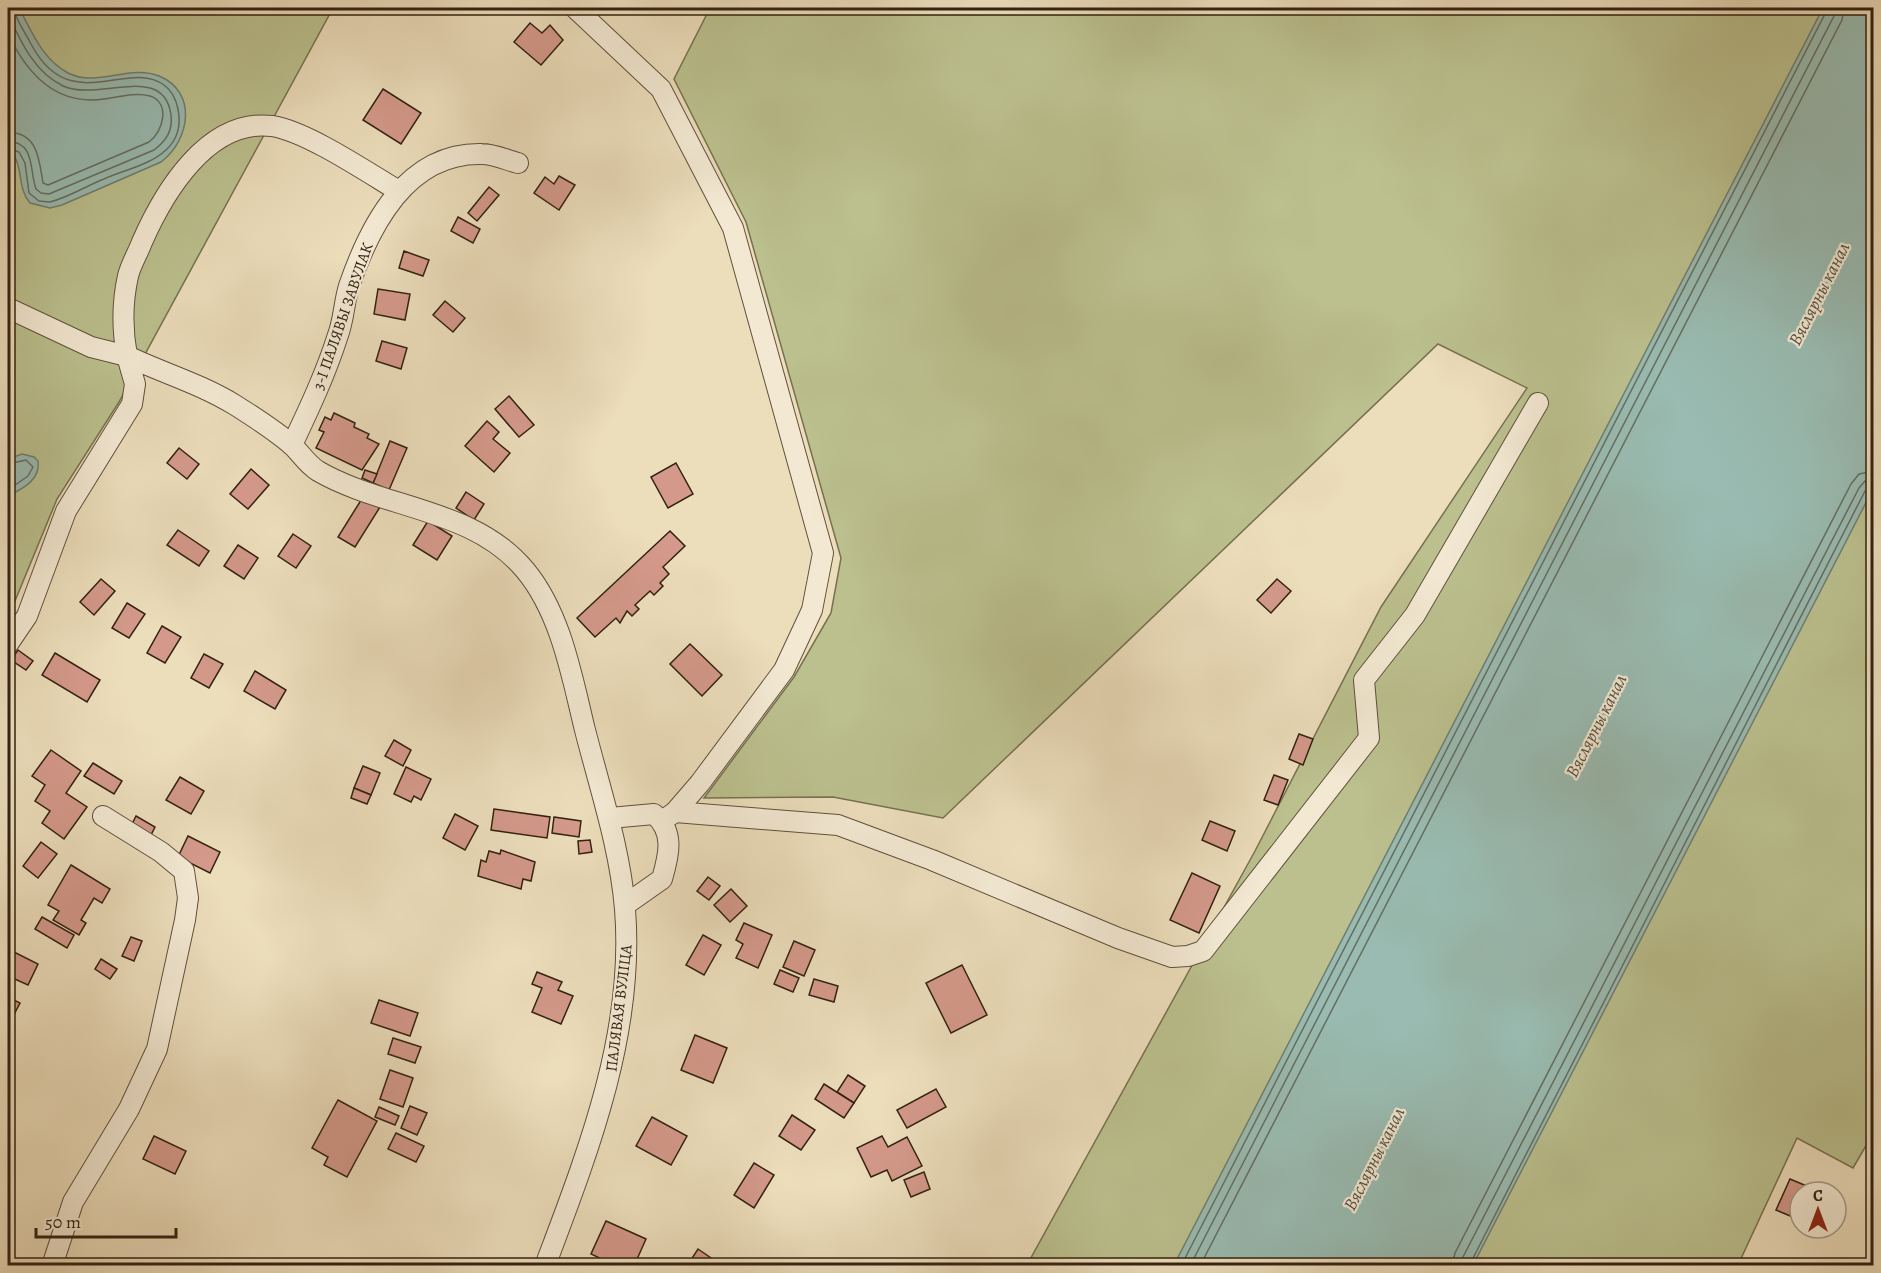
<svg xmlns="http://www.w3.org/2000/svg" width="1881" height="1273" font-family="Alegreya,serif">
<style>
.green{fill:#bbc08e;stroke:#767150;stroke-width:1.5}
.water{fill:#99bbb1;stroke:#707e71;stroke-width:1.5}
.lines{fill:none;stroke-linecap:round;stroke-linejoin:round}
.shore{stroke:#666e62;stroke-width:1.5}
.building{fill:#d4998a;stroke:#322212;stroke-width:1.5}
.minor-casing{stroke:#60513c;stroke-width:22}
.minor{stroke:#f3e9d3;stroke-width:20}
.labels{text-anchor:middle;stroke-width:4.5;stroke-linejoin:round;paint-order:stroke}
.street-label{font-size:16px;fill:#322212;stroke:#f3e9d3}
.water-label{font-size:18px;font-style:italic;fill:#515042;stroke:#f3e9d3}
</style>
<rect width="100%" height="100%" fill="#ecddbb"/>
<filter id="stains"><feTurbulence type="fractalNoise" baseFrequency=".00333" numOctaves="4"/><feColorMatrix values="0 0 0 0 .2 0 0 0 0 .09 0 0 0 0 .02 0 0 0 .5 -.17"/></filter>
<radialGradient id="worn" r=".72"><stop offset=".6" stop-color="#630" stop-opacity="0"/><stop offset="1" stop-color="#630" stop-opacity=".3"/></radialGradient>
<!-- green -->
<g class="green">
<path d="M8,8H333L119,402L57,499L8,618Z"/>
<path d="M710,8H1873L1874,1132L1853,1168L1797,1138L1738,1265H1027L1255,851L1381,607L1527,388L1438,344L943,818L833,797L704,798L794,677L831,613L841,558L746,222L674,79Z"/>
</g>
<!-- water -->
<g class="water">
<path d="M8,8H19C32,32 42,59 68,73C97,88 129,64 159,76C198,92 190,140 161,162L62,205L50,208L30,203C18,189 23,173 15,157L8,154Z"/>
<path d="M1823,8H1873V489L1473,1265H1174Z"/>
<path d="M22,454L34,457L38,461C41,480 22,489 8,496V459Z"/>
</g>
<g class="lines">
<!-- shore -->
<g class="shore">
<path d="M8,14C21,42 34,72 63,86C98,102 164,62 171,115C173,131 166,141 154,150L49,194L41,193L36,189C29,170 36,143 8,141"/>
<path d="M8,34C27,73 55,106 104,99C118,97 136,92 150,96C171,103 163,132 149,142L48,185L43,183C39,159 38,133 8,132"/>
<path d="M8,148L19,152L25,163L29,193L39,201L50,202C69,197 86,186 104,179C124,170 150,165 166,150C178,139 181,124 178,109C176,99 172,91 164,85C127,58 70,118 31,44C26,33 15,20 14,8"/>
<path d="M8,464L26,460L33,467L28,476L8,490"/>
<path d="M1181,1266L1828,8"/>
<path d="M1190,1266L1834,16L1835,8"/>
<path d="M1200,1266L1842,20L1844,8"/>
<path d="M1452,1266L1455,1253L1851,484L1859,474L1874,471"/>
<path d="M1461,1266L1463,1257L1859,488L1865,481L1874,480"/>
<path d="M1469,1266L1865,491L1874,488"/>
</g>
</g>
<!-- building -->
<g class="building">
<path d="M530,23L542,33L550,25L563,40L541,65L514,42Z"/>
<path d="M383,89L421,113L401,144L363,120Z"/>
<path d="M559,176L575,185L559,210L534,193L545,177L554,184Z"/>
<path d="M489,187L499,195L477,221L468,213Z"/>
<path d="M458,217L480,229L473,243L451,231Z"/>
<path d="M404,251L429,260L423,276L399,268Z"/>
<path d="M378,289L410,294L405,320L374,314Z"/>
<path d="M445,301L465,318L453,332L433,315Z"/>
<path d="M382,341L407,348L401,369L376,361Z"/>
<path d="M509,396L534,425L519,437L495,409Z"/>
<path d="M334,413L355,423L354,427L369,434L367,438L379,444L362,470L316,448L324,432L319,430L325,417L331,420Z"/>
<path d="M487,421L499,432L493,439L510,453L494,472L465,446Z"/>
<path d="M390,441L407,448L389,490L373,483Z"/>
<path d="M179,448L199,464L187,479L167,463Z"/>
<path d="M676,463L693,494L668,508L651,477Z"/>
<path d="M251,469L269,485L248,509L230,494Z"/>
<path d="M365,470L377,474L373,483L362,478Z"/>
<path d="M466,492L484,504L474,520L456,508Z"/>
<path d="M363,497L380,507L355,547L338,537Z"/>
<path d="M428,521L452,536L437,560L413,545Z"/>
<path d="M178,530L209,551L199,566L167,545Z"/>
<path d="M670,531L685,546L663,567L669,574L660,583L663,586L654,595L650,591L635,605L639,609L632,616L627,611L620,623L616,618L595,637L577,618Z"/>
<path d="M293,534L311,546L296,568L278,556Z"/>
<path d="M238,545L258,558L244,579L224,566Z"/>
<path d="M101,579L115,591L94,615L80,602Z"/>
<path d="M1277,579L1291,591L1271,613L1257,600Z"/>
<path d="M127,603L145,614L129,638L112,628Z"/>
<path d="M162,626L181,637L165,663L147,653Z"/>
<path d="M690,644L722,675L702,696L670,664Z"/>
<path d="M18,650L33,661L26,670L11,660Z"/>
<path d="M55,653L100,680L87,702L42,675Z"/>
<path d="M204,654L223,664L209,688L191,678Z"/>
<path d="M255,671L286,690L275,709L244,691Z"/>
<path d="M1299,734L1313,739L1303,765L1289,759Z"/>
<path d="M394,740L411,750L403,766L385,756Z"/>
<path d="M51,750L81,771L66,793L87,807L64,839L42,823L50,811L35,801L45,785L32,776Z"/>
<path d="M93,763L122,781L114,794L84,776Z"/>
<path d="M363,766L380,773L371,795L354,788Z"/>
<path d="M406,767L431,779L421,800L414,796L411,802L394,794Z"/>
<path d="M1274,775L1288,780L1278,805L1264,800Z"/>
<path d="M180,777L204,791L191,814L166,800Z"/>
<path d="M354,788L371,795L367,804L351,798Z"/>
<path d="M494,809L550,817L547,838L491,830Z"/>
<path d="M455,814L478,826L465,850L443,838Z"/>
<path d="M136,816L155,827L148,841L129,830Z"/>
<path d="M554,817L581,821L579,837L552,833Z"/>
<path d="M1210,821L1235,831L1227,851L1202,840Z"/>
<path d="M188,836L220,852L210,873L178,857Z"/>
<path d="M590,840L592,852L579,854L578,841Z"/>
<path d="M41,842L57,854L38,878L23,866Z"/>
<path d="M501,850L535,862L531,881L523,879L521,889L478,876L481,860L486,862L489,851L500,854Z"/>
<path d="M71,865L110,889L102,903L94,898L81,920L86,923L79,935L53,920L59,911L48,905Z"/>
<path d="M1192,873L1220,886L1199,933L1170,920Z"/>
<path d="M708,877L720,886L709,900L697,891Z"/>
<path d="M731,889L747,906L730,922L714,905Z"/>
<path d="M42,917L74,935L67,948L35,929Z"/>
<path d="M744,923L772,935L758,968L736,958L743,944L736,940Z"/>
<path d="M703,935L721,945L704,975L686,965Z"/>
<path d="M131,937L142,941L134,961L122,956Z"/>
<path d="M794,941L815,950L804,976L783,967Z"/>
<path d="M8,949L38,964L28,985L8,976Z"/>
<path d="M101,959L117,969L110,979L95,969Z"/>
<path d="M962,965L987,1015L951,1033L926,983Z"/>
<path d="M780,970L799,978L793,992L774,984Z"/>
<path d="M537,972L562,982L558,990L573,996L561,1024L532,1012L542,988L532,984Z"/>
<path d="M814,979L838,986L834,1002L809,995Z"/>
<path d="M8,997L20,1003L9,1024L8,1023Z"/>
<path d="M379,1000L418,1013L410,1036L371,1023Z"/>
<path d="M695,1035L727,1048L713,1083L681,1070Z"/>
<path d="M393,1038L421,1047L415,1063L388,1054Z"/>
<path d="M390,1070L413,1078L403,1107L380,1099Z"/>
<path d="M848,1075L865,1086L854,1103L837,1092Z"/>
<path d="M824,1084L854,1103L844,1118L815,1099Z"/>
<path d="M936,1089L946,1107L907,1128L897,1110Z"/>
<path d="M338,1100L377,1121L347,1177L324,1165L328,1157L312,1148Z"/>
<path d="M410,1106L427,1113L417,1135L401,1128Z"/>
<path d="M379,1107L399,1116L395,1125L375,1117Z"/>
<path d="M792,1115L815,1130L801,1150L779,1136Z"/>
<path d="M652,1117L687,1136L671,1165L636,1146Z"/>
<path d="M396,1133L424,1146L416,1162L388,1149Z"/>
<path d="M154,1136L186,1151L175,1174L143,1159Z"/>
<path d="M882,1136L888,1147L907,1137L922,1166L892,1181L887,1170L871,1177L857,1148Z"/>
<path d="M754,1163L774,1175L754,1208L734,1195Z"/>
<path d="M924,1172L930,1189L911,1197L904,1180Z"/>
<path d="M1790,1179L1821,1192H1800V1220L1776,1210Z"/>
<path d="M606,1221L646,1239L634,1266H616L591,1254Z"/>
<path d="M698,1249L714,1260L711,1266H687Z"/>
</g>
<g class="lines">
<!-- minor casing -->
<g class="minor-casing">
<g id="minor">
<path d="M575,8L661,89L733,228L823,553L812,610L784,670L700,783L675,812L662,821"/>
<path d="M8,308L91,347L127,356C122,329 122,303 128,276C131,264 138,253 142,242C164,192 208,118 272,126C306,131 367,172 397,190"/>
<path d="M292,445C309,409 326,373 338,335C344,319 344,302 349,286C370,225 407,152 482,154C493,154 507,160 518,163"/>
<path d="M8,644L27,616L66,511L132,404L135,384L127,356C163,373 201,384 235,405C254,417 276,431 293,446C301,454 308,465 318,471C383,509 474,508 525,570C561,613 572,677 585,730C600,789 620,848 625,909C635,1033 588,1152 545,1266"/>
<path d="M675,812L838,825L932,860L1118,938L1172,957L1188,956L1203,951L1369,738L1364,680L1415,615L1538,403"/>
<path d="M610,818L654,814C675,832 669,855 662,879L625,905"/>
<path d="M52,1266L73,1202L129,1109L157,1049L185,920L188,898L184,871L161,852L103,816"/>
</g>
</g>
<!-- minor -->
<use href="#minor" class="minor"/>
</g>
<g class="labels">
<!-- street labels -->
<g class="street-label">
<text transform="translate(342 316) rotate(-71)" y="6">3-І ПАЛЯВЫ ЗАВУЛАК</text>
<text transform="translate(618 1008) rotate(-83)" y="6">ПАЛЯВАЯ ВУЛІЦА</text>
</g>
<!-- water labels -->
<g class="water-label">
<text transform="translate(1819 294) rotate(-63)" y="6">Вяслярны канал</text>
<text transform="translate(1596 726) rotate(-63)" y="6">Вяслярны канал</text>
<text transform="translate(1374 1159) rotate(-63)" y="6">Вяслярны канал</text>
</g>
</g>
<!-- margin -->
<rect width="1881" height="1273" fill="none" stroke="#ecddbb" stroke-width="30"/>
<rect x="9" y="9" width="1863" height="1255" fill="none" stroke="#322212" stroke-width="3"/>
<rect x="15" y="15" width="1851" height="1243" fill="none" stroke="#322212" stroke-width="1.5"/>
<!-- north arrow -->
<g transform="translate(1818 1210)"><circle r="28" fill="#f3e9d3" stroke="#a69986" stroke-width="1.5"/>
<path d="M0-4.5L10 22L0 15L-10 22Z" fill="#8f2418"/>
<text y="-9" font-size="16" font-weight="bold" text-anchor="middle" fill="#322212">С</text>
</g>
<!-- scale -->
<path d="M36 1228v9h140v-9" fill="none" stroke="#322212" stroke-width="3"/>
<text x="45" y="1228" font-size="18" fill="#322212" stroke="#f3e9d3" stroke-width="4.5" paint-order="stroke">50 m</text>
<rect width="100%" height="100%" filter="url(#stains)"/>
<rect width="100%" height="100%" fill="url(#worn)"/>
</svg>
